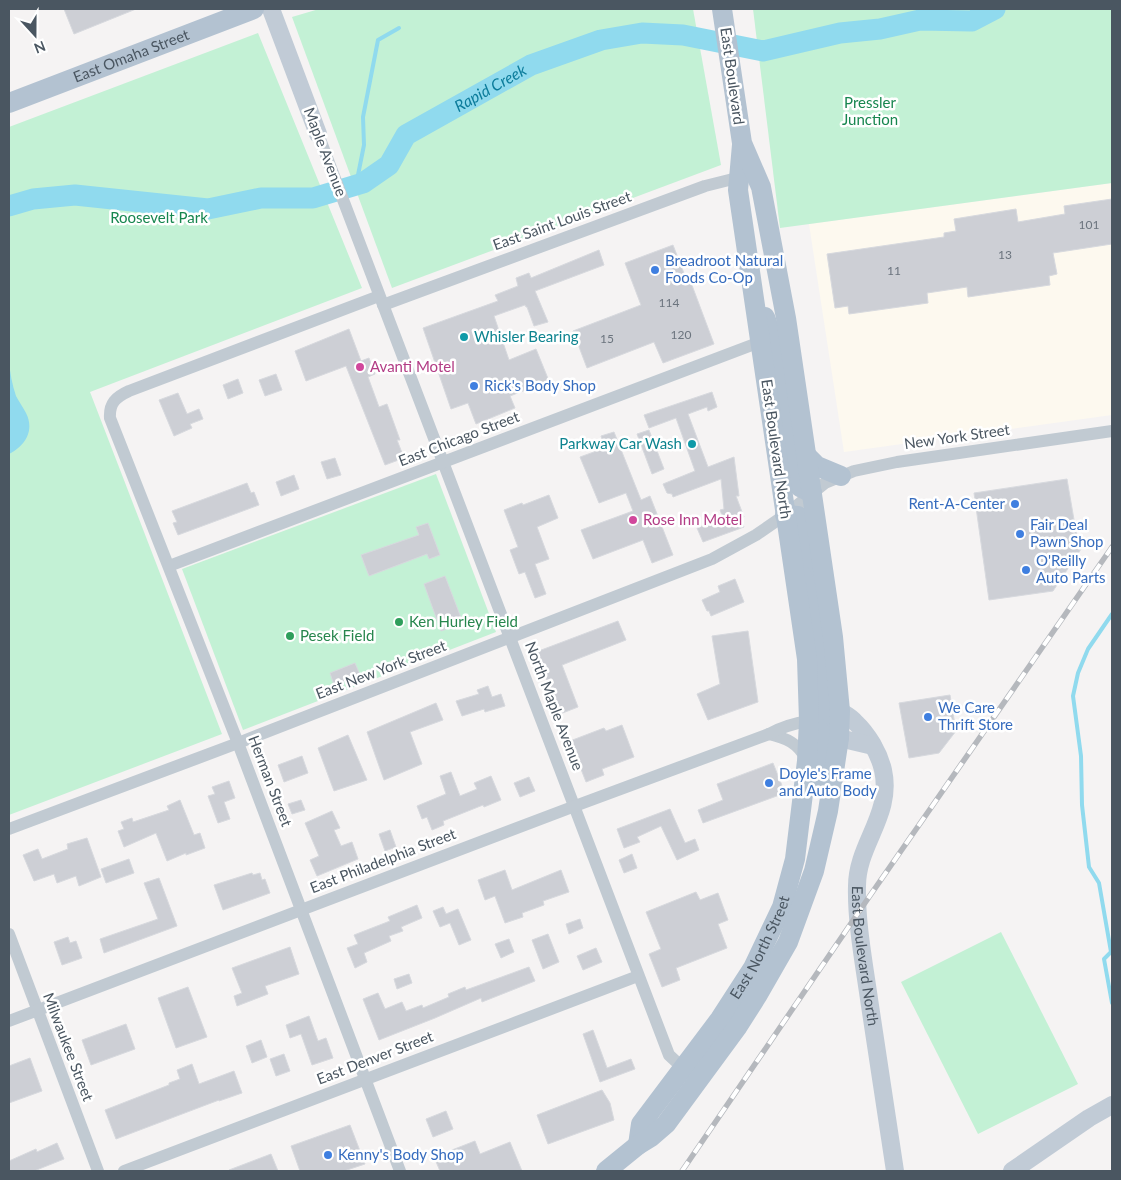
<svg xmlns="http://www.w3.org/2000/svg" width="1121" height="1180" font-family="Lato,sans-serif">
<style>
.commercial{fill:#fdf9ef}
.green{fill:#c3f1d5}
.water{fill:#90daee}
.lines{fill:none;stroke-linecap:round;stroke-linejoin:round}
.stream{stroke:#90daee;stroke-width:4}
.river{stroke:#90daee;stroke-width:21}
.building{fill:#cdcfd5;stroke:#d7d9de}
.street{stroke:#c1cad2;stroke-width:12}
.secondary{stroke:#c1cbd6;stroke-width:18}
.primary{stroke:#b3c2d1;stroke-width:20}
.rail-casing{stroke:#b5b8bd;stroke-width:5.5}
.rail{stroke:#fff;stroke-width:4;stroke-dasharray:11;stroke-linecap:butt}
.shop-dot{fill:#3f7fe0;stroke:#fff;stroke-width:2}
.culture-dot{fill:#0f9aa8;stroke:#fff;stroke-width:2}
.hotel-dot{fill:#d1479c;stroke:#fff;stroke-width:2}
.leisure-dot{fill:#2e9e5b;stroke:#fff;stroke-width:2}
.labels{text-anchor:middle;stroke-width:5;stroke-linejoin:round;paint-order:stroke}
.number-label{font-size:12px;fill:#6b747e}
.street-label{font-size:15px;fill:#4a5661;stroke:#fff}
.park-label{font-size:15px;fill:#17864f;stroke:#fff}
.shop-label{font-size:15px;fill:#366cbe;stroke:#fff;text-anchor:start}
.culture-label{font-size:15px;fill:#0d838f;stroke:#fff;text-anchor:start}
.hotel-label{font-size:15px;fill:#b23c85;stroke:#fff;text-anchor:start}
.leisure-label{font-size:15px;fill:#27864d;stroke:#fff;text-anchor:start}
.water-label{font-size:16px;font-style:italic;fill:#0c7c9b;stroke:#fff}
</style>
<rect width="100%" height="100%" fill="#f5f3f3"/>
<!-- commercial -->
<path class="commercial" d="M1112,183V415L844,452L809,224Z"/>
<!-- green -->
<g class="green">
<path d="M319,9H693L721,165L392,288L292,17Z"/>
<path d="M753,9H1112V183L780,228Z"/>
<path d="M258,33L362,288L90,392L222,734L9,815V127Z"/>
<path d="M436,474L496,632L243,730L182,569Z"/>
<path d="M1001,932L1078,1084L978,1134L901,982Z"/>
</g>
<!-- water -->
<path class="water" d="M9,361C10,373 12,384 16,396C19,402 23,407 26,413C35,431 25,446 9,454Z"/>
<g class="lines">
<!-- stream -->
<g class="stream">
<path d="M356,185L364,145L363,117L378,40L399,28"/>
<path d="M1112,614L1088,649L1078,673L1073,696L1081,756L1082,805L1089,867L1099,883L1111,952L1104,959L1112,1003"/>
</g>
<!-- river -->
<path class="river" id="s1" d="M9,206L33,199L75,195L208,209L261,198H313L363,183L389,165L406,135L531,65L601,40L642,33L683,35L763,51L840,33L880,29L920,20L972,21L995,9"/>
</g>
<!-- building -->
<g class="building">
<path d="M64,9H136L74,34Z"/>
<path d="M1112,199V244L1053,253L1057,274L1049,276L1050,285L968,297L967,287L927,293L928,303L849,314L848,306L835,308L827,254L944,237V233L956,231L954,219L1016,209L1018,222L1065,214L1064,206Z"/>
<path d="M673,245L687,281L690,280L714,344L663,363L654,342L587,368L573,331L641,305L625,263Z"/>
<path d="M599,250L604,265L535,291L548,322L534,326L527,307H526L525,305L494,316L509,360L536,349L549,381L510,396L515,408L476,424L468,403L451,409L423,328L498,301L495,295L518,286L516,278L529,273L531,278Z"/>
<path d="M349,329L361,361L369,358L375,374L368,377L379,407L387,404L400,440H397L404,458L385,465L346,366L306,381L295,351Z"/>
<path d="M276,374L282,390L265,396L259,380Z"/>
<path d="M238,379L243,393L228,399L223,385Z"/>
<path d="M712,392L717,407L708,411L707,407L688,414L708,467L734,457L739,496H736L744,517L740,518L744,527L703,542L697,528L723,518L720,510L724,509L721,479L673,497L672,494L667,493L663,484L695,471L676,418L649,428L644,415Z"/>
<path d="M178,393L187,414L199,409L203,419L190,424L192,428L174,436L159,400Z"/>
<path d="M649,430L664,469L652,474L637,434Z"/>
<path d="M614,432L641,500L650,496L673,555L652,563L643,540L593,559L581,530L633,511L626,493L599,503L580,457L605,448L601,436Z"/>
<path d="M335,458L341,475L327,479L321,462Z"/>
<path d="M294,475L299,489L281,496L276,482Z"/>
<path d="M1067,479L1077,537L1085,543L1053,591L989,600L974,493Z"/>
<path d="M247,483L251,493L254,492L259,505L178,535L173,523L177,522L172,511Z"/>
<path d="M549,495L558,518L537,527L549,559L535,564L546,594L535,598L525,572L519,574L510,550L518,547L504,510L522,503L523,505Z"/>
<path d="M428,523L440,555L429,559L427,554L369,576L361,555L419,535L416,527Z"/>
<path d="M445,576L463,623L441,631L424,584Z"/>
<path d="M735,579L744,602L711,616L709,611H707L702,600L720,592L718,586Z"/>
<path d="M618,621L626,640L562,665L578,707L560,714L536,652Z"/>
<path d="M748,631L758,702L708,720L697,694L720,684L712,636Z"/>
<path d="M355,663L360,675L334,685L330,673Z"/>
<path d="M488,686L492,697L501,694L505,706L485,712L484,709L462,716L456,701L479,694L477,690Z"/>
<path d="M950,695L956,731L939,753L909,758L899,703Z"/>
<path d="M436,703L443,720L410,732L422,764L384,780L367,732Z"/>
<path d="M622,725L634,757L602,769L604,775L586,782L570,741L604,728L606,731Z"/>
<path d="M348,735L367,780L334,791L318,748Z"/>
<path d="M302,756L308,773L284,782L278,765Z"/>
<path d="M773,763L785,793L703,823L698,810L723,800L717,784Z"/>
<path d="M451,772L460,796L477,789L474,783L491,776L501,800L484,807L483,805L443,821L444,825L432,830L427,817L422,819L417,806L446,794L440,776Z"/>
<path d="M529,777L535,791L520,797L514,783Z"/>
<path d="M229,781L235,798L224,802L230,819L218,823L208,796L215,794L212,787Z"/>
<path d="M180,800L194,835L200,833L205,848L186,855V853L167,861L156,833L124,847L118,831L124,829L121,822L132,818L133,822L169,810L167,806Z"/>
<path d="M301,800L305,810L292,814L288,804Z"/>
<path d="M670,809L685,843L695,839L699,850L677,860L661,826L637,837L640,842L624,848L617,829Z"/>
<path d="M332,811L340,828L334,830L341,846L352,842L358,859L317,876L310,860L319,856L305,823Z"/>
<path d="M390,830L396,847L385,851L379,834Z"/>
<path d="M87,838L101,877L79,886L76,876L57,883L54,874L34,881L23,855L38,849L42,859L68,849L67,844Z"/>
<path d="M632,854L637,868L624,873L619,860Z"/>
<path d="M129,859L134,873L106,883L101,869Z"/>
<path d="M505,870L512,890L561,870L569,892L543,901L544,905L522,913L523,917L505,923L495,896L485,900L478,880Z"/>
<path d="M252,873L253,875L260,873L262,880L265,879L270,893L223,910L214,885Z"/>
<path d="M159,878L177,926L104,953L100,939L158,919L144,883Z"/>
<path d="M696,892L700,900L718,893L728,920L718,924L727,948L676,968L680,980L662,987L649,954L661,949L646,912Z"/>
<path d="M417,905L422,918L401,927L403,931L389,936L391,941L364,953L367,962L355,968L347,948L358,944L354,935L390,921L388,917Z"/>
<path d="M443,907L446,914L458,909L471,940L459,945L450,923L440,927L433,911Z"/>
<path d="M580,919L583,928L569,934L566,924Z"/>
<path d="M548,934L559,962L543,969L532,940Z"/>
<path d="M68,937L70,943L76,941L82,958L62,965L54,942Z"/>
<path d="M509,939L514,952L501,958L495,944Z"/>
<path d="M290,947L299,974L265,986L268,994L237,1006L234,996L242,993L232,968Z"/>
<path d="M596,948L602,962L583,970L577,956Z"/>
<path d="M529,967L535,981L482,1002L481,998L435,1018L379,1040L363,999L378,993L385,1009L402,1002L406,1011L422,1005L423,1008L449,997L448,994L465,987L466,990Z"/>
<path d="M409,974L412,983L397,989L394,979Z"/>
<path d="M188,987L207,1037L176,1048L158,998Z"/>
<path d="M309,1016L318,1041L326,1038L333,1058L312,1065L301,1034L290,1038L286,1025Z"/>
<path d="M126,1024L135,1049L91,1065L82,1040Z"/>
<path d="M593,1030L607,1068L631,1059L635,1069L600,1082L583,1034Z"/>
<path d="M261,1040L267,1057L252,1063L246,1046Z"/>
<path d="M284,1054L290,1071L276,1076L270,1059Z"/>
<path d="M30,1058L42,1091L9,1103V1066Z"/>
<path d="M192,1064L199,1084L234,1071L242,1093L219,1101V1100L116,1139L105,1110L169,1085V1083L180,1079L177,1070Z"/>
<path d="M602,1090L610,1103L614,1120L548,1144L537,1115Z"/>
<path d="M446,1111L453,1129L433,1137L426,1119Z"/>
<path d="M350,1125L365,1164L344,1171H300L291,1146Z"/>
<path d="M475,1141L480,1154L510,1142L522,1171H440L434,1157Z"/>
<path d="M57,1143L64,1159L34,1171H9V1161L36,1149L37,1152Z"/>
<path d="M271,1154L278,1171H229V1170Z"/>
</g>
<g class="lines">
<!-- street -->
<g class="street">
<path d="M318,134L669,1055L683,1068"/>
<path d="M379,296L129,391C116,397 109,403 110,418L238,743L400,1171"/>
<path d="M383,305L705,186L745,176"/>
<path d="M169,566L760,342"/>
<path d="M769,734C786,738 798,743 806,759"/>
<path d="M9,829L238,743L712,559L756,535L785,515L825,483L854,471L897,462L1112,431"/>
<path d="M9,934L98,1171"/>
<path d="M9,1021L575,806L769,734C782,727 795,723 809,721"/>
<path d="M124,1171L638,976"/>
</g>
<!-- secondary -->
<g class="secondary">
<path d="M271,9L318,134"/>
<path id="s2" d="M840,711C845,714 851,717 855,722C868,734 879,753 883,770C893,815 857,844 857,886C856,921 864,964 869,999C878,1056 886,1114 895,1171"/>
<path d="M839,738L873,746"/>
<path d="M1012,1171L1089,1118L1112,1105"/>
</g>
<!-- primary -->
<g class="primary">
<path id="s3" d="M9,103L254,9"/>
<path d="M765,317L777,351L796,482L800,487L812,493"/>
<path d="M806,455L817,466L841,476"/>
<path d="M785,515L798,516L801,521L805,551L819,580"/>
<path d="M801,575L816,609L824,718L827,729L839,738"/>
<path d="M811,722C830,734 821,765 819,784"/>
<path id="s4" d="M638,1145L641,1124L720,1019L753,968L782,907L795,859L807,761L809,721L807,659L738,190L742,145"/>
<path d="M606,1171L638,1145L651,1137L666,1124L738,1026L757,996L788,942L814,871L828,811L839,738L840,711L833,637L786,318L761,187L742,143L722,9"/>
</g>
<!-- rail casing -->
<g class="rail-casing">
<path id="rail" d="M682,1171L869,897L1112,547"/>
</g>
<!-- rail -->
<use href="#rail" class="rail"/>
</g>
<!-- markers -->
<g class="shop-dot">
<circle cx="655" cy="270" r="5"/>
<circle cx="474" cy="386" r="5"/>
<circle cx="1015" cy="504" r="5"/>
<circle cx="1020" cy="534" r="5"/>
<circle cx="1026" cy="570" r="5"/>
<circle cx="928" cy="717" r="5"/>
<circle cx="769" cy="783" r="5"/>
<circle cx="328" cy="1155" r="5"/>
</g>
<g class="culture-dot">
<circle cx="464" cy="337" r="5"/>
<circle cx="692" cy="444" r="5"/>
</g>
<g class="hotel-dot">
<circle cx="360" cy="367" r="5"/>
<circle cx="633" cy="520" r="5"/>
</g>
<g class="leisure-dot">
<circle cx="399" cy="622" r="5"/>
<circle cx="290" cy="636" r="5"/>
</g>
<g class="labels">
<!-- number labels -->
<g class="number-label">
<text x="1089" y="229">101</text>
<text x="1005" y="259">13</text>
<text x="894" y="275">11</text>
<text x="669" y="307">114</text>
<text x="681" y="339">120</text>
<text x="607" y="343">15</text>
</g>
<!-- street labels -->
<g class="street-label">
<text dy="5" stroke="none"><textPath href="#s3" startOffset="131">East Omaha Street</textPath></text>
<text transform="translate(732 76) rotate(82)" y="5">East Boulevard</text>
<text transform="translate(325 152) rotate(69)" y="5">Maple Avenue</text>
<text transform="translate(562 221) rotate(-20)" y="5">East Saint Louis Street</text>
<text transform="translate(957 437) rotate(-8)" y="5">New York Street</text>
<text transform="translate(459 439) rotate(-21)" y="5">East Chicago Street</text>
<text transform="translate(776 449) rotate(82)" y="5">East Boulevard North</text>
<text transform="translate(381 670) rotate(-21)" y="5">East New York Street</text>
<text transform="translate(554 706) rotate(69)" y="5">North Maple Avenue</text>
<text transform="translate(270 781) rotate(69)" y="5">Herman Street</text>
<text transform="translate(383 861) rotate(-21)" y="5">East Philadelphia Street</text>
<text dy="5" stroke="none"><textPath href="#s4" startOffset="235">East North Street</textPath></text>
<text dy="5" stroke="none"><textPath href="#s2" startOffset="266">East Boulevard North</textPath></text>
<text transform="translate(68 1047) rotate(69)" y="5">Milwaukee Street</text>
<text transform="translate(375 1058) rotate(-21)" y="5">East Denver Street</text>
</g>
<!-- park labels -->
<g class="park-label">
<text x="870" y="108">Pressler<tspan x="870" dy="17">Junction</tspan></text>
<text x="159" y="223">Roosevelt Park</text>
</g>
<!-- shop labels -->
<g class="shop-label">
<text x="665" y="266">Breadroot Natural<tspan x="665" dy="17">Foods Co-Op</tspan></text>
<text x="484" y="391">Rick's Body Shop</text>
<text x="1005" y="509" text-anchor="end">Rent-A-Center</text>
<text x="1030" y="530">Fair Deal<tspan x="1030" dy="17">Pawn Shop</tspan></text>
<text x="1036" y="566">O'Reilly<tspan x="1036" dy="17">Auto Parts</tspan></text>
<text x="938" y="713">We Care<tspan x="938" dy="17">Thrift Store</tspan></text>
<text x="779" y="779">Doyle's Frame<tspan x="779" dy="17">and Auto Body</tspan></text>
<text x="338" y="1160">Kenny's Body Shop</text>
</g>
<!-- culture labels -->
<g class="culture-label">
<text x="474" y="342">Whisler Bearing</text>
<text x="682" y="449" text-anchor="end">Parkway Car Wash</text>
</g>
<!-- hotel labels -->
<g class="hotel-label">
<text x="370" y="372">Avanti Motel</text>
<text x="643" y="525">Rose Inn Motel</text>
</g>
<!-- leisure labels -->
<g class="leisure-label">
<text x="409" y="627">Ken Hurley Field</text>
<text x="300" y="641">Pesek Field</text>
</g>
<!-- water labels -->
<g class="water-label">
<text dy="6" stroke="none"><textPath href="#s1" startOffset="522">Rapid Creek</textPath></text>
</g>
</g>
<!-- border -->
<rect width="1121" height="1180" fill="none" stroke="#4a5661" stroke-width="20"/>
<!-- north arrow -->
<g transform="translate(35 35) rotate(159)" stroke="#ffffff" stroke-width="4" paint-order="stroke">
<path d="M0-4L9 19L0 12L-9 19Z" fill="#4a5661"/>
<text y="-8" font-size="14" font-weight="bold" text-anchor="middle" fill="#4a5661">N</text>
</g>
</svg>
